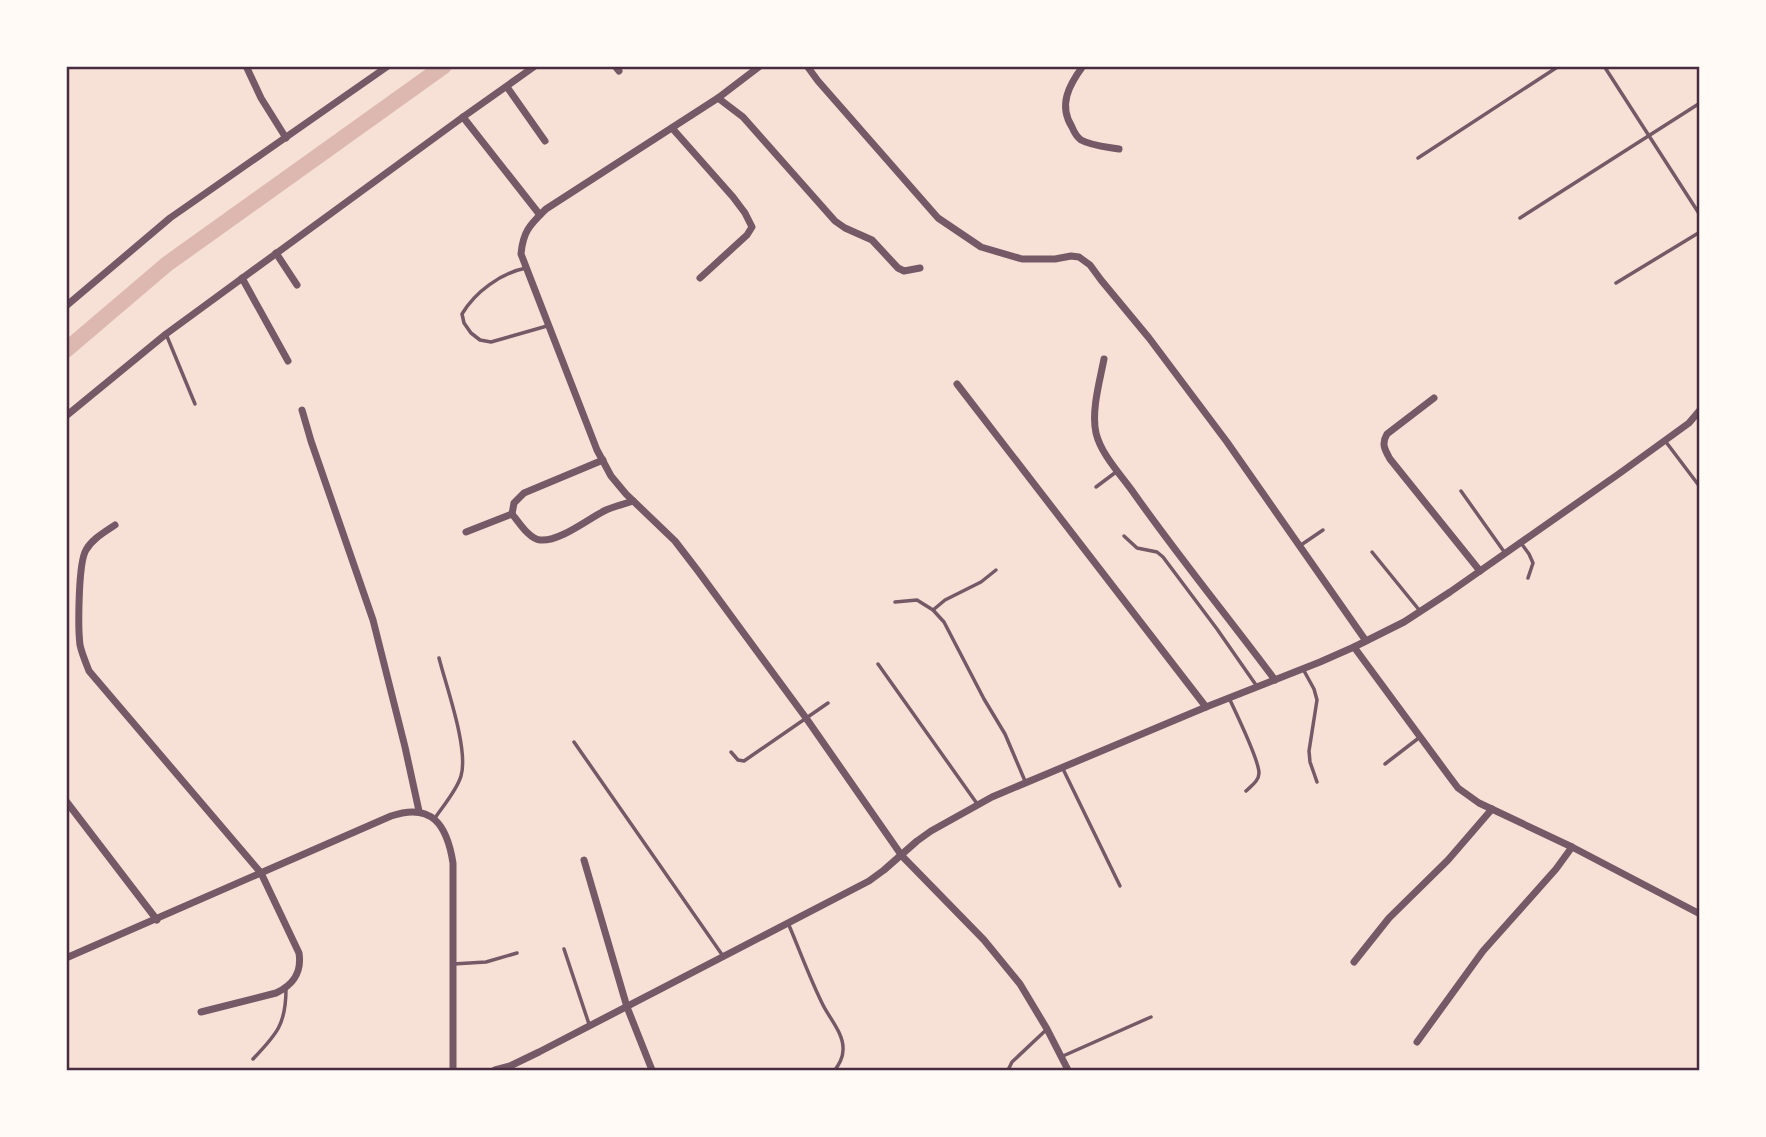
<svg xmlns="http://www.w3.org/2000/svg" width="1766" height="1137" font-family="'Fira Sans',sans-serif">
<style>
.lines{fill:none;stroke-linecap:round;stroke-linejoin:round}
.canal{stroke:#dcb8b0;stroke-width:16}
.service{stroke:#755966;stroke-width:3.5}
.minor{stroke:#755966;stroke-width:7}
.neatline{fill:none;stroke:#4a2c40;stroke-width:2.5}
</style>
<rect width="100%" height="100%" fill="#f7e1d7"/>
<g class="lines">
<!-- canal -->
<path class="canal" d="M66,350L167,264L444,66"/>
<!-- service -->
<g class="service">
<path d="M1604,66L1700,215"/>
<path d="M1418,158L1559,66"/>
<path d="M1520,218L1700,103"/>
<path d="M526,268C501,273 475,292 462,314L464,323L471,333L480,340L491,342L547,326"/>
<path d="M1616,283L1700,232"/>
<path d="M166,334L195,404"/>
<path d="M1666,442L1700,487"/>
<path d="M1096,487L1116,472"/>
<path d="M1461,491L1505,553"/>
<path d="M1124,536L1137,548L1157,552L1163,557L1217,629L1256,685"/>
<path d="M1521,543L1529,554L1533,563L1528,578"/>
<path d="M1301,545L1323,530"/>
<path d="M1372,552L1420,611"/>
<path d="M895,602L917,600L933,610L944,622L984,699L1005,734L1025,781"/>
<path d="M933,610L945,600L981,582L996,570"/>
<path d="M878,664L978,805"/>
<path d="M1303,669L1314,689L1317,700L1309,751L1310,762L1317,782"/>
<path d="M1229,698C1236,713 1259,760 1259,773C1259,781 1251,786 1246,791"/>
<path d="M574,742L723,956"/>
<path d="M731,752L738,760L744,761L828,703"/>
<path d="M1385,764L1420,737"/>
<path d="M1063,769L1120,886"/>
<path d="M435,818C443,806 457,790 461,776C469,749 446,686 439,658"/>
<path d="M788,923C800,951 810,979 823,1005C830,1019 844,1034 843,1050C843,1058 839,1064 835,1070"/>
<path d="M564,949L589,1024"/>
<path d="M453,964L486,962L517,953"/>
<path d="M1063,1056L1151,1017"/>
<path d="M253,1059C277,1034 286,1024 286,989"/>
<path d="M1008,1070L1012,1062L1046,1030"/>
</g>
<!-- minor -->
<g class="minor">
<path d="M246,66L261,98L286,138"/>
<path d="M615,66L619,71"/>
<path d="M760,66L718,98L546,209C530,225 523,231 521,254L597,450L611,476L626,494L675,541L698,571L806,718L902,856L984,940L1020,984L1047,1029L1068,1070"/>
<path d="M807,66L818,81L938,218L981,247L1022,259H1055L1071,256L1079,257L1090,265L1101,280L1149,338L1227,442L1366,641"/>
<path d="M1083,66C1069,85 1058,105 1072,127C1074,132 1077,137 1081,140C1092,146 1108,147 1119,149"/>
<path d="M507,87L545,141"/>
<path d="M718,98L743,117L835,221L845,228L872,240L898,268L904,271L920,268"/>
<path d="M463,117L540,215"/>
<path d="M672,128L733,197L745,213L752,227L747,235L700,278"/>
<path d="M276,253L297,285"/>
<path d="M242,278L288,361"/>
<path d="M66,306L170,218L388,66"/>
<path d="M1104,359C1100,380 1091,411 1096,433C1101,454 1120,474 1133,492C1178,556 1228,617 1275,680"/>
<path d="M957,384L1206,707"/>
<path d="M1434,398L1387,434C1381,444 1385,450 1390,459L1480,571"/>
<path d="M302,410L311,441L373,620L405,747L419,811"/>
<path d="M66,416L166,334L207,304L463,117L535,66"/>
<path d="M512,514L514,503L524,493L603,460"/>
<path d="M115,525C105,532 92,539 86,550C78,563 78,629 80,645C82,654 86,663 89,671L261,873L299,953C302,973 293,985 276,993L201,1012"/>
<path d="M466,532L512,514C519,522 529,539 540,540C560,542 589,518 606,510C615,506 624,504 633,501"/>
<path d="M1354,647L1449,776L1458,788L1479,803L1572,847L1700,914"/>
<path d="M66,801L157,920"/>
<path d="M584,860L627,1007L652,1070"/>
<path d="M66,958L391,816C432,802 447,825 453,863V1070"/>
<path d="M1354,962L1389,918L1448,860L1492,809"/>
<path d="M1417,1042L1483,951L1556,869L1572,847"/>
<path d="M495,1070L510,1066L539,1052L869,881L884,870L917,841L931,831L992,797L1206,707L1320,662L1354,647L1404,622L1450,592L1620,473L1689,423L1700,410"/>
</g>
</g>
<!-- border -->
<rect width="1766" height="1137" fill="none" stroke="#fffaf5" stroke-width="136"/>
<rect x="68" y="68" width="1630" height="1001" class="neatline"/>
</svg>
